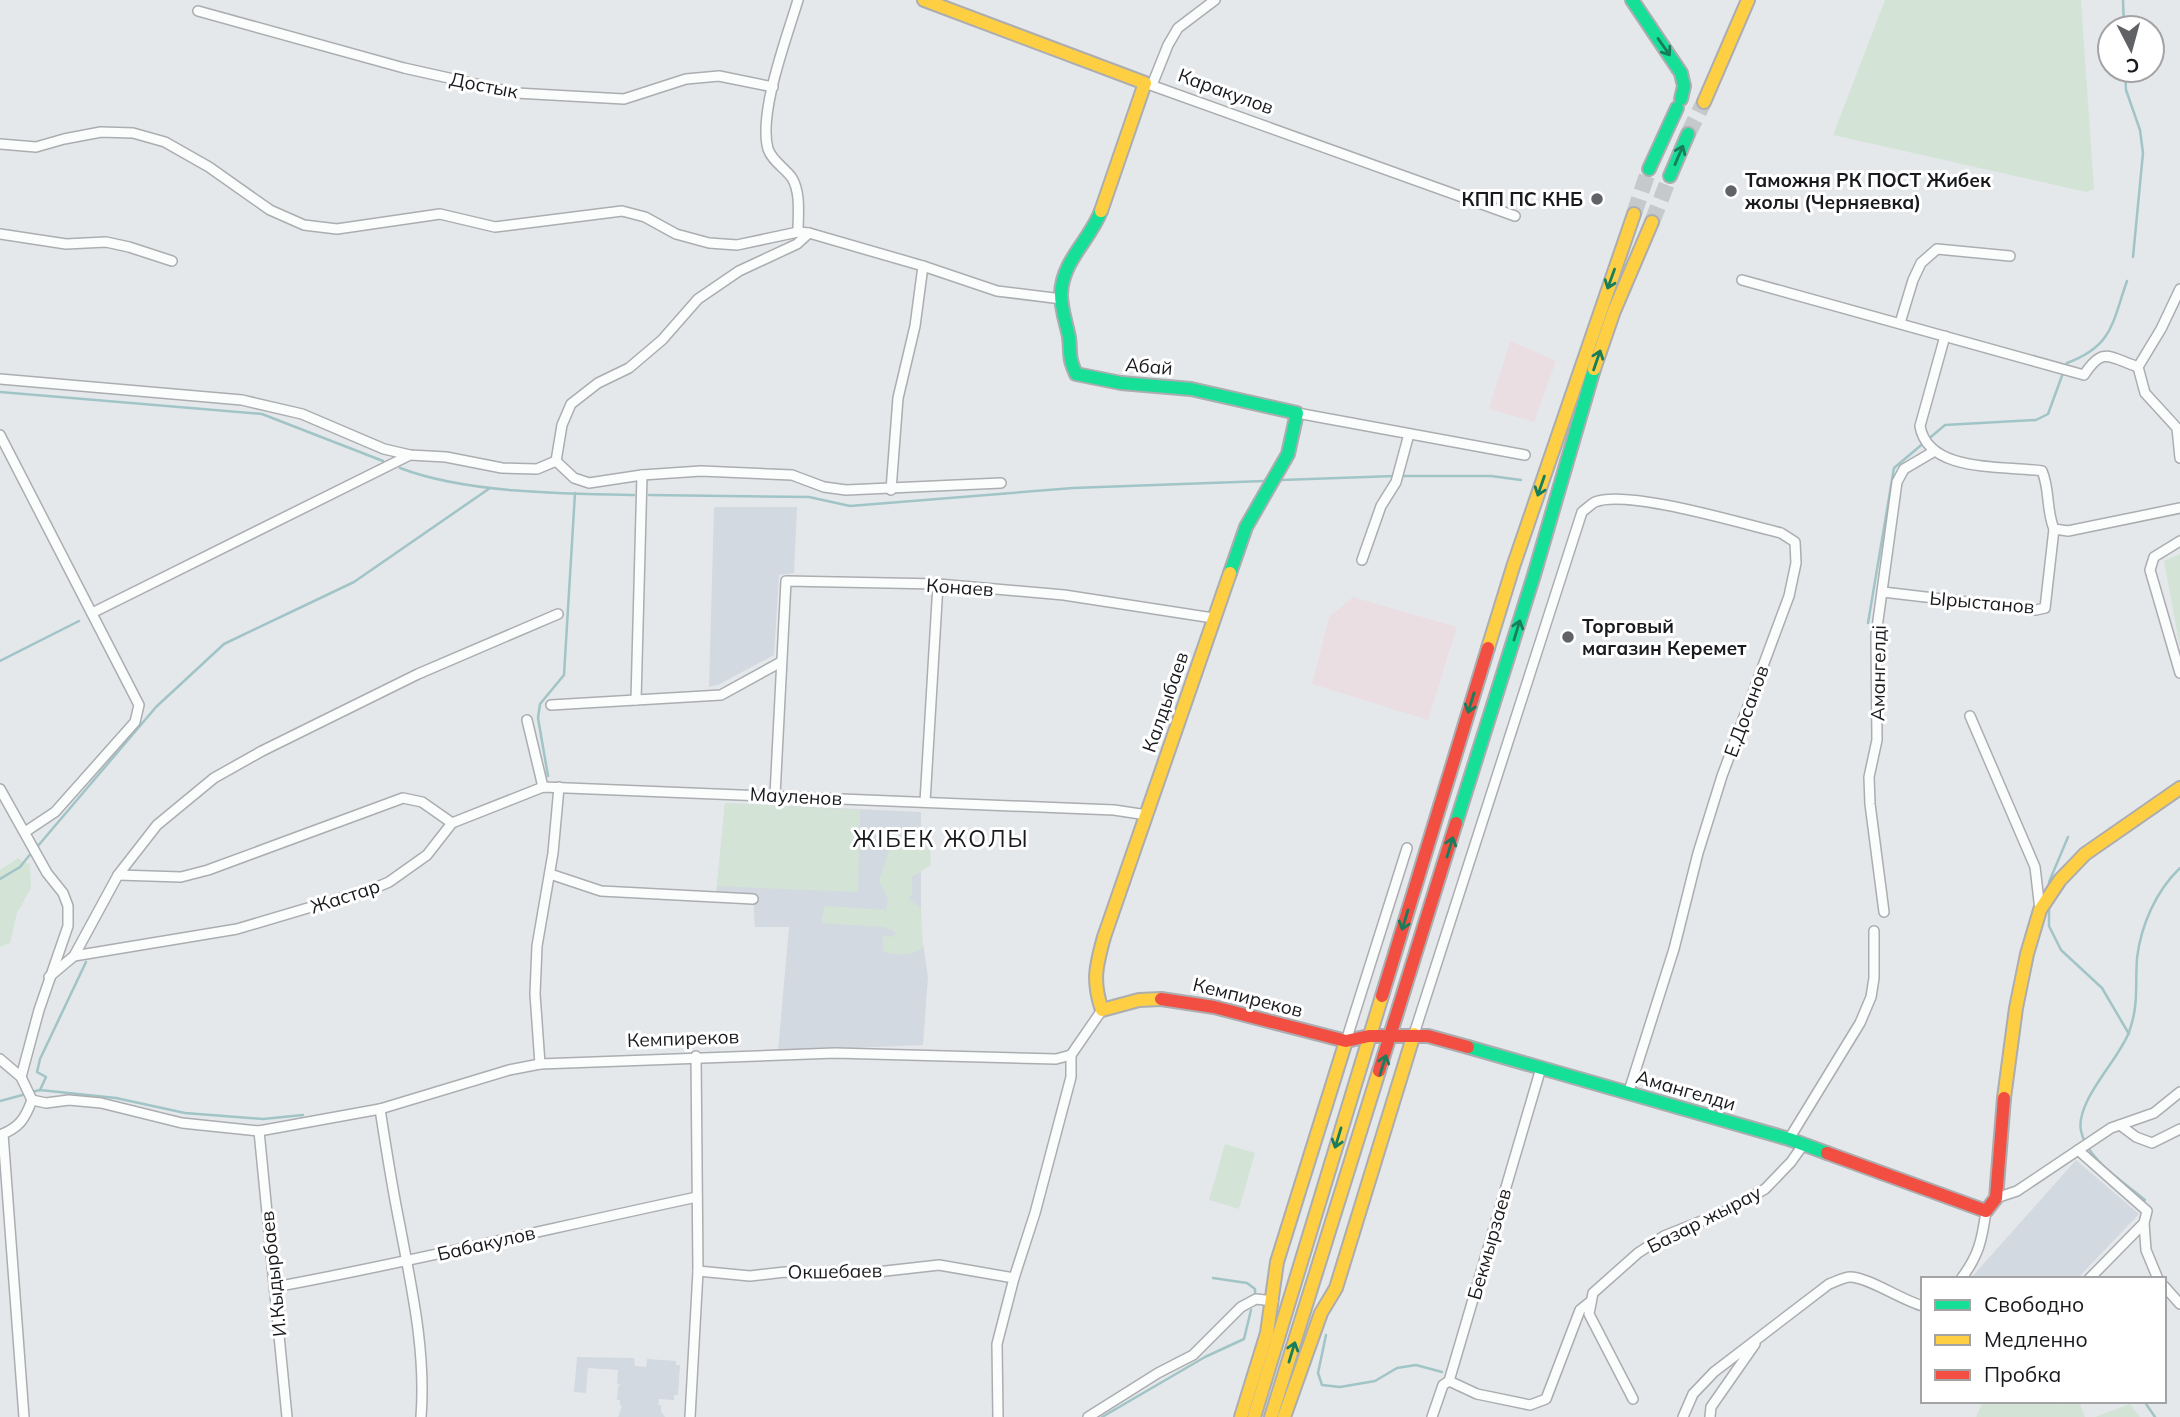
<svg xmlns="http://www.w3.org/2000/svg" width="2180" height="1417" font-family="Mulish,sans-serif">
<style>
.commercial{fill:#eadee3}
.built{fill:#d3d9e1}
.green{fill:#d3e4d6}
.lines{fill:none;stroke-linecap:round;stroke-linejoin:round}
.stream{stroke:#a1c4c6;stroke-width:2.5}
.highway-tunnel{stroke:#c6c9cc;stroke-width:16;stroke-dasharray:16 8;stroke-linecap:butt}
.street-casing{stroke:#abadb0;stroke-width:12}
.fast-casing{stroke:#abadb0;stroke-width:16}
.slow-casing{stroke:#abadb0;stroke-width:16}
.jam-casing{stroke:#abadb0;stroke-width:16}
.street{stroke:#fbfcfc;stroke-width:9}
.fast{stroke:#16e098;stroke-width:12}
.slow{stroke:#ffcf43;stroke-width:12}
.jam{stroke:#f24e42;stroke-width:12}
.oneway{stroke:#187d5a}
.poi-dot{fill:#606265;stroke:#fff;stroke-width:2.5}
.labels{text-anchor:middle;stroke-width:6;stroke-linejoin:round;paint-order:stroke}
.street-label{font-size:19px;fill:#191a1d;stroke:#fff}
.poi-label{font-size:19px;font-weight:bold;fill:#191a1d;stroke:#fff;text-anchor:start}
.quarter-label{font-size:23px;letter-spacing:2px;fill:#191a1d;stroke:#fff}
</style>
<rect width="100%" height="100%" fill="#e5e8eb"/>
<!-- commercial -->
<g class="commercial">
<path d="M1510,341L1556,361L1534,422L1489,409Z"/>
<path d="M1353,597L1457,627L1428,720L1312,684L1329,617Z"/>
</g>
<!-- built -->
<g class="built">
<path d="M714,507H797L794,573L779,575L774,655L718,685L709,687Z"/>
<path d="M725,803L921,812V930L928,977L923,1045L778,1051L789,927H755L753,896L716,895Z"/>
<path d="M2076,1160L2139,1214L2077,1279H1970Z"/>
<path d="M577,1357L634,1358L635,1366L646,1367L647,1359L676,1361V1365H680L678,1395H674V1400L659,1399L658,1405H661V1411L665,1417H618L622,1406L620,1405V1400H617L618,1386L622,1385L617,1384L618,1370L588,1368L586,1393L574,1392Z"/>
</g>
<!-- green -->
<g class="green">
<path d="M1885,0H2081L2094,189L2086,192L1833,135Z"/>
<path d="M2180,554V648L2164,561Z"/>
<path d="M725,803L860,810L858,892L717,886Z"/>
<path d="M891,846H930L931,865L912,877V893L909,899L921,909L923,948C912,955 896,957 883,951V935L890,937L896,935L894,931L883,927L821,923L825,906L886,910L888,899L879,880Z"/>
<path d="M18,858L30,865L31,888L17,913L10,943L0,947V870Z"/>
<path d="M1225,1144L1255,1153L1239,1209L1209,1200Z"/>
<path d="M1983,1401H2052L2057,1405L2061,1401H2079L2085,1417H1976Z"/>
<path d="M2130,1404L2140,1417H2095Z"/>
</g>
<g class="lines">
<!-- stream -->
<g class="stream">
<path d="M2123,0L2124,28"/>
<path d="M2125,70L2126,90L2140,130L2143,153L2133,257"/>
<path d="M2066,366L2067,363C2113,346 2112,323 2127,281"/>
<path d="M0,392L262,414L383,461"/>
<path d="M400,468C465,493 563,494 634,495"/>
<path d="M1401,476H1491L1521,480"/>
<path d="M1282,480L1394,476"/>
<path d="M649,495L809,497L850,506L1073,488L1264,481"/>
<path d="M1868,623L1894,468L1945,425L2036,420L2048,414L2063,373"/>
<path d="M0,661L79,621"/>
<path d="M548,776L538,718L540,704L564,675L575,493"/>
<path d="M37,847L156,707L224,644L354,582L490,488"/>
<path d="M0,879L20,867L32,852"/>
<path d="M2049,887V882L2068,837"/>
<path d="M2049,905V926L2061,950L2102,988L2129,1034"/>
<path d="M40,1090L46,1077L37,1072L40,1059L86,962"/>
<path d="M31,1092L40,1090L116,1098L185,1113L263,1119L303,1115"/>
<path d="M0,1101L26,1094"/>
<path d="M2145,1200C2124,1182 2087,1160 2081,1131C2075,1101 2119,1060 2129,1032C2139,1005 2135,985 2137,958C2141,925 2156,891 2180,868"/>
<path d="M1213,1278L1247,1283L1255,1289V1293"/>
<path d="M1326,1335L1318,1373L1322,1385L1340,1387L1375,1381L1397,1368L1416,1365L1442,1372"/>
<path d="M2144,1401L2155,1417"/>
<path d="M1102,1417L1205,1357L1244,1339L1251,1310"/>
</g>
<!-- highway-tunnel -->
<g class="highway-tunnel">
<path d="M1688,134L1704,102"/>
<path d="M1634,214L1649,169"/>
<path d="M1652,222L1670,176"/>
</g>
<!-- street casing -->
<g class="street-casing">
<g id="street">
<path d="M198,11L404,68L516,93L624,99L686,79L719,76L773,87"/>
<path d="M1145,83L1515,216"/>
<path d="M1152,85L1168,45L1178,28L1215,0"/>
<path d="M0,144L36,147L64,139L101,132L133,133L165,142L209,167L270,210L304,225L337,229L440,214L495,227L622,211L645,217L676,234L709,243L737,245L798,232L809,233L923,266L997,291L1062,299"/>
<path d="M798,232C798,215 801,193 792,178C785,168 772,161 768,149C758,113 787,37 798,0"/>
<path d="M0,234L66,244L106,242L129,247L172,261"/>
<path d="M1742,280L2084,375C2103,346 2109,357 2138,367"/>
<path d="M1900,323L1913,280L1921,263L1937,249L2010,256"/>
<path d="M1945,336L1920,426C1928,474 2005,465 2042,471C2050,489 2046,510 2054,529L2068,531L2180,508"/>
<path d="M2138,367L2145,393L2177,428L2180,458"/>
<path d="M2138,367L2161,329L2180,289"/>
<path d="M0,379L242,400L302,414L384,449L410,455L446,457L502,468L537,469L556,461L574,478L589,483L642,475L701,471L792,475L824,487L846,490L1001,483"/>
<path d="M1297,413L1525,455"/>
<path d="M0,435L139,705L135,722L55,812L25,832"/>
<path d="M556,461L562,425L571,404L598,383L629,368L662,340L698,299L739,271L797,244L809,233"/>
<path d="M891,490L898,398L915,326L923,266"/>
<path d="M2180,541L2154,557L2150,570L2180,673"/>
<path d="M1362,560L1381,506L1396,482L1409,434"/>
<path d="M1883,592L2036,610L2045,608L2054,529"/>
<path d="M92,613L410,455"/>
<path d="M636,700L642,475"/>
<path d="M551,705L721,695L781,662"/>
<path d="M1970,716L2035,867L2040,910"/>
<path d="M527,720L543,787"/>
<path d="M0,789L47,873L63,893L68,906V926L39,1010L21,1077"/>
<path d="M775,795L786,581L938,584L1064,595L1213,618"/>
<path d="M925,802L938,584"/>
<path d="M550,874L601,891L753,899"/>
<path d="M118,875L181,877L208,870L403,798L422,802L452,823"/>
<path d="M1884,912L1870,804L1869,777L1877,740L1876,635L1897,482L1904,469L1933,452"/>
<path d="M74,956L237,929L375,888L389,882L427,855L452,823L543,787L1114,810L1147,815"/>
<path d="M49,977L74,956L118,875L157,825L214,778L262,751L418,674L558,614"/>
<path d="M1414,1034L1582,512C1586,509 1591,504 1595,502C1628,489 1743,524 1781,533L1795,542L1796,563L1789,596L1722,776L1698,853L1674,949L1628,1094"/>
<path d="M1346,1041L1407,848"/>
<path d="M0,1059L21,1077L32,1100L46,1103L69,1100L101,1103L182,1123L259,1131L380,1109L509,1070L540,1064L835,1053L1056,1059L1071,1055L1102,1010"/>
<path d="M540,1064L535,994L537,946L553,853L559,787"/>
<path d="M380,1109C386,1148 392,1187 400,1226C412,1290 426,1352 421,1417"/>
<path d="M2120,1125L2136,1137L2152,1143L2180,1129"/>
<path d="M259,1131L287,1417"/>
<path d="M3,1134L24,1417"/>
<path d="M0,1135C19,1128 25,1119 32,1100"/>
<path d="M1789,1139L1860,1023L1871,997L1874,978V931"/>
<path d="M2078,1150L2147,1211L2144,1223L2089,1279"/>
<path d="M1996,1198L2017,1191L2111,1128L2154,1113L2180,1092"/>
<path d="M2144,1223L2146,1250L2158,1279"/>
<path d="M698,1271L750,1276L785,1272L859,1274L939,1265L1014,1278"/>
<path d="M1961,1279C1979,1255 1982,1240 1986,1211"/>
<path d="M2164,1286L2180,1304"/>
<path d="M275,1287C416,1261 556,1227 697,1197"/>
<path d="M1449,1381L1477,1394L1530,1405L1546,1399L1580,1310L1590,1302"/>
<path d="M1633,1399L1589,1314L1593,1293L1638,1253L1664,1236L1724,1212L1765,1189L1791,1162L1803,1145"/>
<path d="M690,1417L698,1271L696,1056"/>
<path d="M998,1417L997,1344L1014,1278L1035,1213L1071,1077V1055"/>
<path d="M1088,1417L1158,1373L1193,1355L1241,1307L1256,1299L1273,1301"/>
<path d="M1432,1417L1443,1385L1449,1381L1541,1068"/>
<path d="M1683,1417L1693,1394L1714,1372L1829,1284C1835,1282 1844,1277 1850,1277C1868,1277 1903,1301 1923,1306"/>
<path d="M1710,1417L1711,1407L1755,1344"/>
</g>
</g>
<!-- fast casing -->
<g class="fast-casing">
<g id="fast">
<path d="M1632,0L1681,73L1684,86L1681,99"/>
<path d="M1649,169L1677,108"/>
<path d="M1670,176L1688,134"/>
<path d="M1101,211C1090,240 1062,261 1061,294C1061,309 1066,322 1069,337C1071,354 1068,357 1076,374L1121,383L1191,389L1297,413L1288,454L1246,527L1230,573"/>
<path d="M1456,823L1534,575L1594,369"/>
<path d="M1468,1047L1789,1139L1827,1153"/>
</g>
</g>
<!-- slow casing -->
<g class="slow-casing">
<g id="slow">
<path d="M924,0L1145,83L1101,211"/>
<path d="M1704,102L1748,0"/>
<path d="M1594,369L1614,311L1652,222"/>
<path d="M1488,648L1513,567L1634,214"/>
<path d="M1161,999L1139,1000L1102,1010C1092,981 1096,966 1104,937L1230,573"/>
<path d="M2004,1098L2016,1008L2027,954L2040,910L2060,880L2085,854L2180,788"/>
<path d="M1241,1417L1267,1333L1277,1262L1346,1041"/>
<path d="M1254,1417L1382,996"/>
<path d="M1271,1417L1379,1071"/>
<path d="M1284,1417L1321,1313L1336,1288L1414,1034"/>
</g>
</g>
<!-- jam casing -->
<g class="jam-casing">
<g id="jam">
<path d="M1382,996L1488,648"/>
<path d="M1161,999L1214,1007L1346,1041L1369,1036H1428L1468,1047"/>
<path d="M1379,1071L1456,823"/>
<path d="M1827,1153L1986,1211L1996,1198L2004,1098"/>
</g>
</g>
<!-- street -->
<use href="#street" class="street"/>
<!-- fast -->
<use href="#fast" class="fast"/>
<!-- slow -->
<use href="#slow" class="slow"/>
<!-- jam -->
<use href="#jam" class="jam"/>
</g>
<!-- one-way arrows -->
<defs><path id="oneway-shaft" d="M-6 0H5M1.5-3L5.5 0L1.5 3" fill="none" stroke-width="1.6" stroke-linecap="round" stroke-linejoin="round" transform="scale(1.75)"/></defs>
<g class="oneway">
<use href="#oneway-shaft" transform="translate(1664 47) rotate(55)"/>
<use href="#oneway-shaft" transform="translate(1679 155) rotate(-67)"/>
<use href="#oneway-shaft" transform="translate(1611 279) rotate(110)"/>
<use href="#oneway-shaft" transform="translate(1597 360) rotate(-71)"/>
<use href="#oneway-shaft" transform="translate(1541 486) rotate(109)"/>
<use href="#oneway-shaft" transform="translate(1517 630) rotate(-73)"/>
<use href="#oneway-shaft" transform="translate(1471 703) rotate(107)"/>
<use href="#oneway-shaft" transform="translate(1450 847) rotate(-73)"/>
<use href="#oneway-shaft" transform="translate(1405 920) rotate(107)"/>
<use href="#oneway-shaft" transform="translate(1383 1065) rotate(-73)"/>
<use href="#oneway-shaft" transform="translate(1338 1138) rotate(107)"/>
<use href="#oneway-shaft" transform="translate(1292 1352) rotate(-73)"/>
</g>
<!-- markers -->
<g class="poi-dot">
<circle cx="1731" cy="191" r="7"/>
<circle cx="1597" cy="199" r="7"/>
<circle cx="1568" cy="637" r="7"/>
</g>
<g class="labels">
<!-- street labels -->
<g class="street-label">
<text transform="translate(484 85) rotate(11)" y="7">Достык</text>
<text transform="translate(1226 91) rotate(20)" y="7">Каракулов</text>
<text transform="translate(1149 366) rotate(5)" y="7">Абай</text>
<text transform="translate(960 587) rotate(4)" y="7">Конаев</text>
<text transform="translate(1982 602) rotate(5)" y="7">Ырыстанов</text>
<text transform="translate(1878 673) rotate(-89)" y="7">Амангелді</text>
<text transform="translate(1165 702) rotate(-71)" y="7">Калдыбаев</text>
<text transform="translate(1746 711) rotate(-70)" y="7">Е.Досанов</text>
<text transform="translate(796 796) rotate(3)" y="7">Мауленов</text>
<text transform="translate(345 896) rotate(-18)" y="7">Жастар</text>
<text transform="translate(1248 997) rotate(14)" y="7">Кемпиреков</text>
<text transform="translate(683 1038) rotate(-2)" y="7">Кемпиреков</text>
<text transform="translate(1686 1090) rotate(16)" y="7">Амангелди</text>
<text transform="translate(1704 1219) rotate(-27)" y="7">Базар жырау</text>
<text transform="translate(486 1243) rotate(-13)" y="7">Бабакулов</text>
<text transform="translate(1489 1244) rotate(-74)" y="7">Бекмырзаев</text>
<text transform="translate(835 1271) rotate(-1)" y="7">Окшебаев</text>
<text transform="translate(273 1274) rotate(-96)" y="7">И.Кыдырбаев</text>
</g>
<!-- poi labels -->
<g class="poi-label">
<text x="1745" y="187">Таможня РК ПОСТ Жибек<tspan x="1745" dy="22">жолы (Черняевка)</tspan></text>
<text x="1583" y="206" text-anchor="end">КПП ПС КНБ</text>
<text x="1582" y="633">Торговый<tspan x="1582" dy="22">магазин Керемет</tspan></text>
</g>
<!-- quarter labels -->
<g class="quarter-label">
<text x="941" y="847">ЖІБЕК ЖОЛЫ</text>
</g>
</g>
<!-- legend -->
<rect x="1921" y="1277" width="245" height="126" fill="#ffffff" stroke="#a3a3a5" stroke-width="2"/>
<rect x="1935" y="1300" width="35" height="10" fill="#16e098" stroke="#a3a3a5" stroke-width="2"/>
<text x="1984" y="1312" font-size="21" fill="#191a1d">Свободно</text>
<rect x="1935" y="1335" width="35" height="10" fill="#ffcf43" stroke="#a3a3a5" stroke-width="2"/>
<text x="1984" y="1347" font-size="21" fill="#191a1d">Медленно</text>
<rect x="1935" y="1370" width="35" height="10" fill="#f24e42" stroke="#a3a3a5" stroke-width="2"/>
<text x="1984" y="1382" font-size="21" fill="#191a1d">Пробка</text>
<!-- north arrow -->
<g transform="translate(2131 49) rotate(174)"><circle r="33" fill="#ffffff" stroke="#a3a3a5" stroke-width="2"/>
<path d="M0-5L12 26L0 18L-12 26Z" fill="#606265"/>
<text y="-10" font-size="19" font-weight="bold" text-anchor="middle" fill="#191a1d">С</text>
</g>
</svg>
